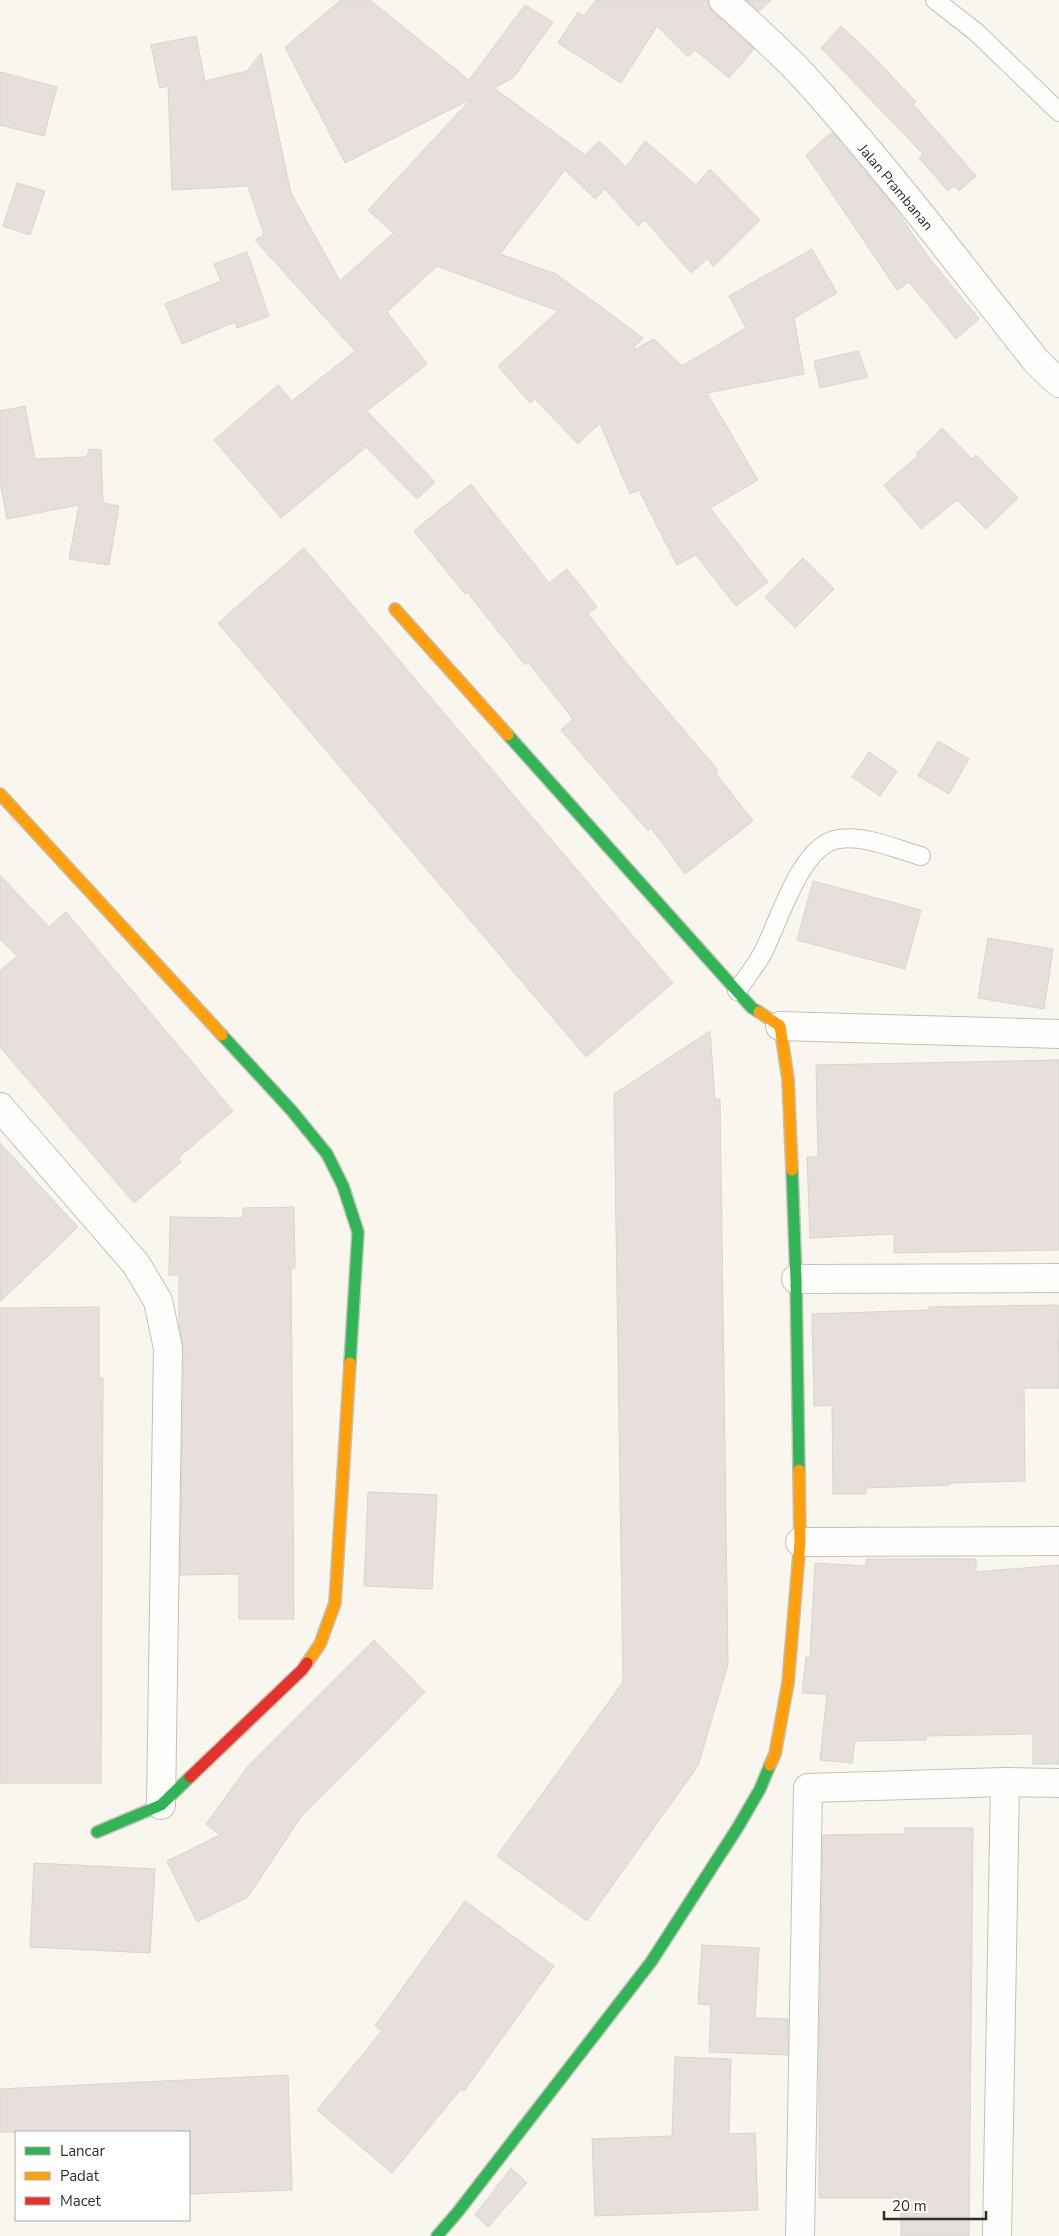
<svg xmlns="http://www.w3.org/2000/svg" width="1059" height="2236" font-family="'Nunito Sans',sans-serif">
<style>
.building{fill:#e6dfdb;stroke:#dad4d0}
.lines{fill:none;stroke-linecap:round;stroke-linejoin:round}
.lane-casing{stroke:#c3c0b8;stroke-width:20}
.street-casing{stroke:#c3c0b8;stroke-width:30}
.fast-casing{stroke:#c3c0b8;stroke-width:14}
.slow-casing{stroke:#c3c0b8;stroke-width:14}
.jam-casing{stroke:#c3c0b8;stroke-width:14}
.lane{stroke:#fefefc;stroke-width:18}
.street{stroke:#fefefc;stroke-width:28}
.fast{stroke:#30b455;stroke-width:11}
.slow{stroke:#ff9f0a;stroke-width:11}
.jam{stroke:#e5322d;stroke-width:11}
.labels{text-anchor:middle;stroke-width:4.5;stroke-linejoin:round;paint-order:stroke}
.street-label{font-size:14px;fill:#312e27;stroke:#fff}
</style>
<rect width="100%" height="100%" fill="#f9f6ed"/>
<!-- building -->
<g class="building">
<path d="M341,0H370L469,80L525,5L553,22L513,78L494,88L585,155L599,141L626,167L645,141L696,185L710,169L760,220L713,267L708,258L691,273L645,220L638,226L605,189L595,199L565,170L500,254L556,274L643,338L634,347L636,349L654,339L682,366L746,328L729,296L812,249L837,293L794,318L804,374L707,393L758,480L710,508L768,582L736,606L696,555L677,565L639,490L630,494L600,423L578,444L535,399L530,403L498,366L558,311L437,266L387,312L427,364L367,411L435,482L417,499L366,447L281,518L214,440L278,385L292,401L355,351L255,240L264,235L248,186L172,190L168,86L160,88L151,45L196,36L205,81L247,71L261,53L291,193L340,281L393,233L368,210L471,99L345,163L285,47Z"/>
<path d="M596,0H708L713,12L754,49L729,78L695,50L688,57L657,26L621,83L558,43L578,12L584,16Z"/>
<path d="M746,0H771L759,11Z"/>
<path d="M841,26L873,56L916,102L913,104L976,176L959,191L954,186L948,191L919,158L923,154L821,48Z"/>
<path d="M0,72L57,87L44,136L0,125Z"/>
<path d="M832,132L892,204L930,259L979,319L956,339L909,282L897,290L806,155Z"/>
<path d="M17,183L45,191L30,235L3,226Z"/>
<path d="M247,252L269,316L237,328L235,322L182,344L165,304L221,281L214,264Z"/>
<path d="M858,351L868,377L820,388L814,361Z"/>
<path d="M25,406L35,459L87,457L89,449L101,450L103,503L119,506L109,565L69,559L79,505L7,519L0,482V411Z"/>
<path d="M942,428L972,459L976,455L1018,498L986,529L957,500L921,529L884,485L918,456L916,454Z"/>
<path d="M471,484L549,583L567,569L597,607L588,614L625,661L718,770L715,772L753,821L685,874L651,828L648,831L561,730L573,719L528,662L525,665L467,592L465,594L414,531Z"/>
<path d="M304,548L673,983L586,1057L218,623Z"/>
<path d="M803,558L834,589L795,628L765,597Z"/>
<path d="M938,741L969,759L949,794L918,776Z"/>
<path d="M869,752L897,771L880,796L852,777Z"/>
<path d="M0,875L49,927L66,912L233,1111L178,1158L181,1162L134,1203L0,1047V971L17,956L0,939Z"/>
<path d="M813,881L921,910L905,969L797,940Z"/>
<path d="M988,938L1053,949L1044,1009L978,998Z"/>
<path d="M710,1031L715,1099H720L728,1664L698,1766L587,1921L497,1856L623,1682L614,1094Z"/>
<path d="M1059,1060V1250L894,1253V1234L810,1238L807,1157H818L816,1065Z"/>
<path d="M0,1143L78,1227L0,1302Z"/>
<path d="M294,1207L295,1268H291L294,1619H239V1574L180,1575L184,1348L179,1326V1275H169L170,1217L243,1218V1208Z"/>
<path d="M1058,1305L1059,1388H1024L1025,1481L950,1483V1485L866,1488V1494H833L832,1405L814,1406L812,1314L929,1310V1307Z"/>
<path d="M99,1307V1378H103L101,1783H0V1308Z"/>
<path d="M368,1492L437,1495L432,1589L364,1586Z"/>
<path d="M866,1559H976V1572L1059,1565V1764H1033V1734L926,1736V1740L855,1741L852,1763L820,1760L827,1694L802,1693L806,1657H810L815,1563L866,1566Z"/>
<path d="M374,1640L425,1692L300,1818L248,1897L197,1922L167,1861L220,1835L206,1824L248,1766Z"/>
<path d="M905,1828H973L969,2236H901V2198H819V2056L823,1835L905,1834Z"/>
<path d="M34,1863L155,1869L150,1953L30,1947Z"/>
<path d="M465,1901L554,1966L464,2091L461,2089L392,2173L317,2110L382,2031L375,2026Z"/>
<path d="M702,1945L759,1948L755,2018L788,2019V2055L709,2052L711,2005L698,2004Z"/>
<path d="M675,2057L731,2059L729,2134L755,2133L758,2210L595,2216L592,2139L672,2136Z"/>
<path d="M288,2075L292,2190L189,2194V2132H0V2089Z"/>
<path d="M511,2168L527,2183L488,2227L475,2215Z"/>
</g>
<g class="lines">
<!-- lane casing -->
<g class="lane-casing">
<g id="lane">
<path d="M935,0L976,32L1059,112"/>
<path d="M737,991C745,979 754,968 761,956C778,927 799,844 839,839C865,835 896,849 921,856"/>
</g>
</g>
<!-- street casing -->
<g class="street-casing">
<g id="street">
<path d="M723,0C752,26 782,52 808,81C889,171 962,268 1037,362L1059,383"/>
<path d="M780,1026L1059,1034"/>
<path d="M0,1107L136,1264L158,1301L168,1348L161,1805"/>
<path d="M796,1279L1059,1278"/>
<path d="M800,1542L1059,1541"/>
<path d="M800,2236L808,1788L1005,1782L1059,1783"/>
<path d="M997,2236L1005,1782"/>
</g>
</g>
<!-- fast casing -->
<g class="fast-casing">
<g id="fast">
<path d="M508,735L752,1008L759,1012"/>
<path d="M222,1035L292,1111L327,1154L343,1186L358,1232L350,1363"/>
<path d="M792,1170L796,1279L799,1470"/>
<path d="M97,1832L161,1805L190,1777"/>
<path d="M437,2236L457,2213L651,1962L738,1827L760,1789L770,1765"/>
</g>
</g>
<!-- slow casing -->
<g class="slow-casing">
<g id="slow">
<path d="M395,609L508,735"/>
<path d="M0,794L222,1035"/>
<path d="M759,1012L780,1026L788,1079L792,1170"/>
<path d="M307,1663L320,1644L335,1603L350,1363"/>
<path d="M770,1765L775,1754L788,1683L800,1542L799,1470"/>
</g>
</g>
<!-- jam casing -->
<g class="jam-casing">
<path id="jam" d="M190,1777L302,1670L307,1663"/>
</g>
<!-- lane -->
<use href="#lane" class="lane"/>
<!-- street -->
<use href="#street" class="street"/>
<!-- fast -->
<use href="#fast" class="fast"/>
<!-- slow -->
<use href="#slow" class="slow"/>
<!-- jam -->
<use href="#jam" class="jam"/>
</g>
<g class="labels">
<!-- street labels -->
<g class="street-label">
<text transform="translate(896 187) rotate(50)" y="5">Jalan Prambanan</text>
</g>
</g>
<!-- legend -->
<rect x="15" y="2131" width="175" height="90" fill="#ffffff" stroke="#adaba9"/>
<rect x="25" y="2147" width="25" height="8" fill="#30b455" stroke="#adaba9"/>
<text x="60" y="2156" font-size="15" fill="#312e27">Lancar</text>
<rect x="25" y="2172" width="25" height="8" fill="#ff9f0a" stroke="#adaba9"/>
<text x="60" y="2181" font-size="15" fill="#312e27">Padat</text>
<rect x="25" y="2197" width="25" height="8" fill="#e5322d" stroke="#adaba9"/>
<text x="60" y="2206" font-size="15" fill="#312e27">Macet</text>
<!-- scale -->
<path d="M884 2211v8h102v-8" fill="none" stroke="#312e27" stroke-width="2.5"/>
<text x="892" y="2211" font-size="15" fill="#312e27" stroke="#ffffff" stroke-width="4" paint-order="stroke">20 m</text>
</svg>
